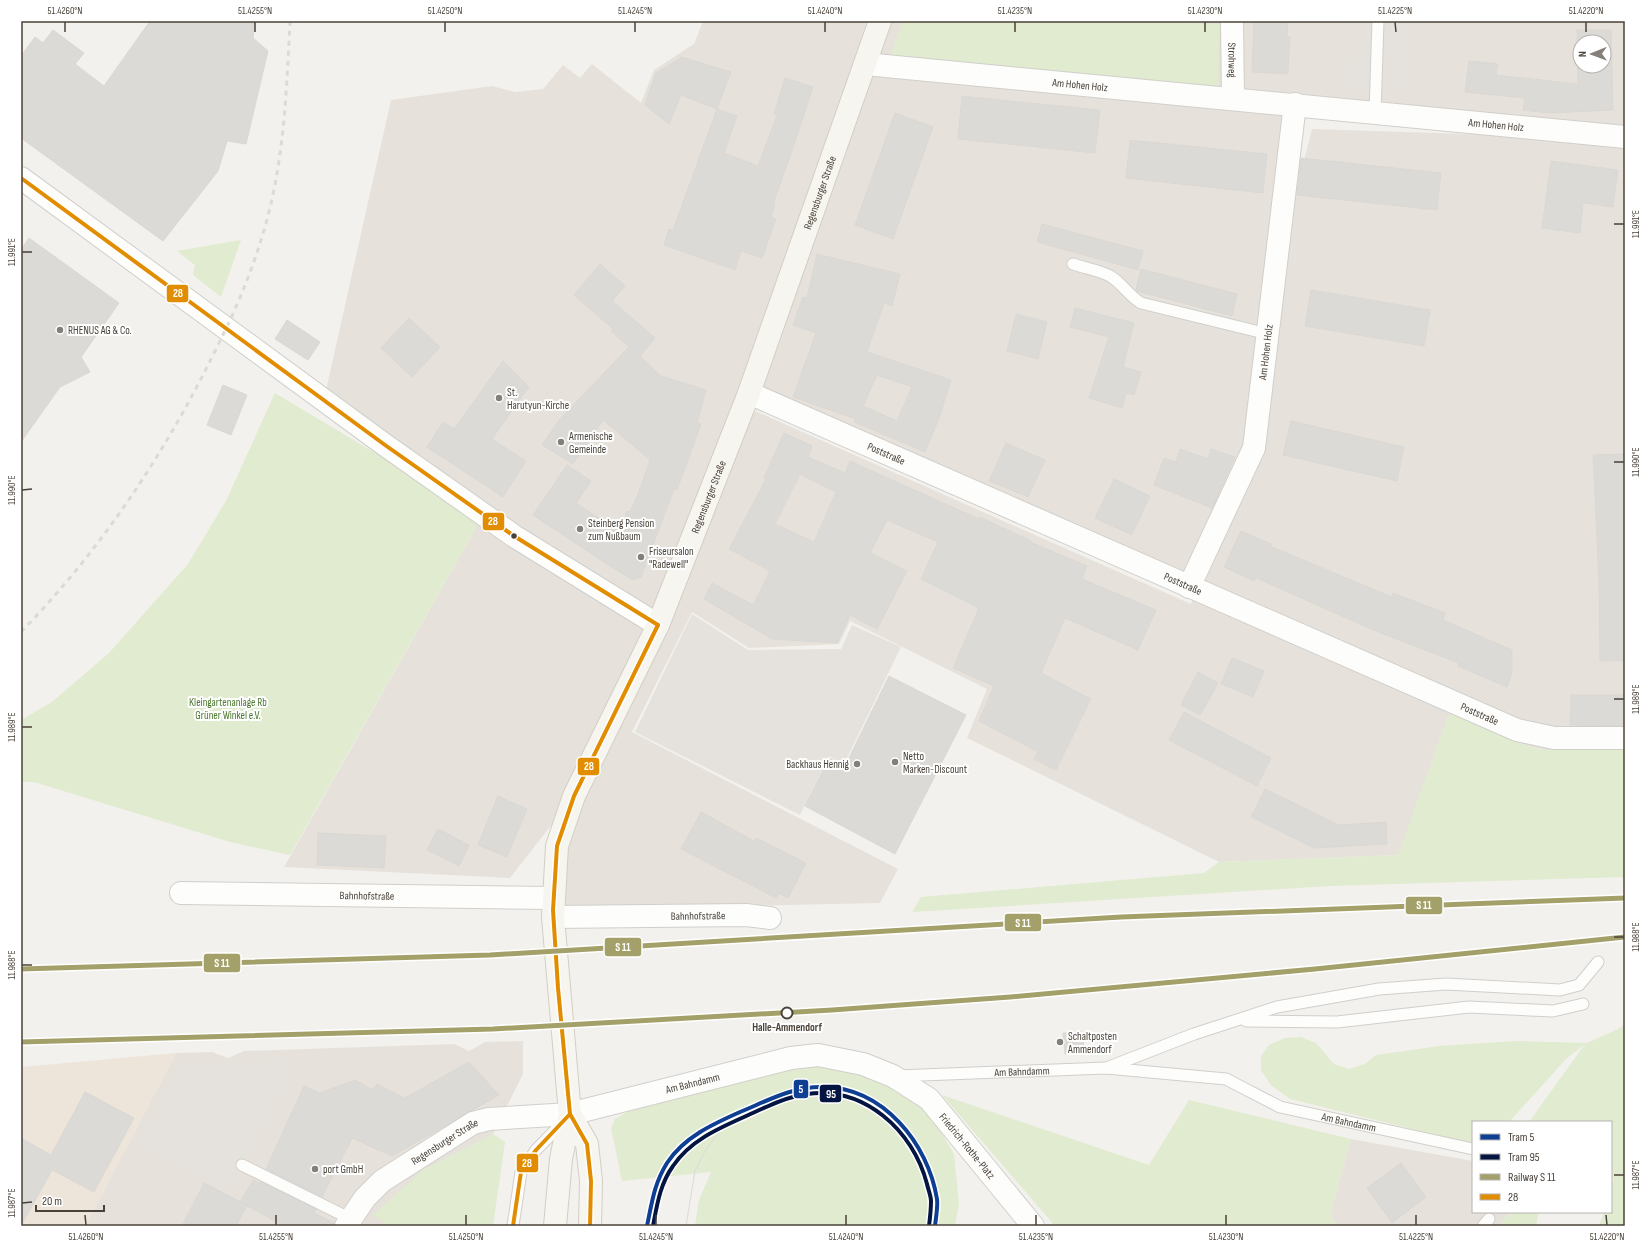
<svg xmlns="http://www.w3.org/2000/svg" width="1646" height="1247" font-family="'Sofia Sans Condensed',sans-serif">
<style>
.residential{fill:#e6e2db;fill-rule:evenodd}
.commercial{fill:#ede5da}
.green{fill:#e0ebcf}
.parking{fill:#e5e2de}
.building{fill:#dcdad6;stroke:#dbd8d3;fill-rule:evenodd}
.lines{fill:none;stroke-linecap:round;stroke-linejoin:round}
.service-casing{stroke:#d1cfcb;stroke-width:13}
.minor-casing{stroke:#d1cfcb;stroke-width:24}
.tertiary-casing{stroke:#d1cfcb;stroke-width:24}
.secondary-casing{stroke:#d2cec4;stroke-width:24}
.service{stroke:#fdfdfc;stroke-width:11}
.minor{stroke:#fdfdfc;stroke-width:22}
.tertiary{stroke:#fdfdfc;stroke-width:22}
.secondary{stroke:#f7f5f0;stroke-width:22}
.tram{stroke:#dadad9;stroke-width:1}
.rail{stroke:#dadad9;stroke-width:3;stroke-dasharray:5 5;stroke-linecap:butt}
.bus-1-casing{stroke:#fff;stroke-width:7}
.bus-1{stroke:#e28d00;stroke-width:4}
.rail-1-casing{stroke:#fff;stroke-width:8}
.rail-1{stroke:#a4a06a;stroke-width:5}
.tram-1-casing{stroke:#fff;stroke-width:7}
.tram-2-casing{stroke:#fff;stroke-width:7}
.tram-1{stroke:#0f3f93;stroke-width:4}
.tram-2{stroke:#051541;stroke-width:4}
.ticks{fill:none;stroke:#494239;stroke-width:1.5}
.poi-dot{fill:#847f78;stroke:#fff;stroke-width:1.5}
.bus-dot{fill:#494239;stroke:#fff;stroke-width:1.5}
.stop-dot{fill:#fff;stroke:#494239;stroke-width:2}
.labels{text-anchor:middle;stroke-width:4;stroke-linejoin:round;paint-order:stroke}
.street-label{font-size:11px;fill:#494239;stroke:#fff}
.poi-label{font-size:11px;fill:#494239;stroke:#fff;text-anchor:start}
.park-label{font-size:11px;fill:#4b782e;stroke:#fff}
.stop-label{font-size:11px;font-weight:bold;fill:#494239;stroke:#fff}
.line-badge{stroke:#fff;stroke-width:1.5}
.badge-label{font-size:11px;text-anchor:middle;font-weight:bold;fill:#fff}
.neatline{fill:none;stroke:#494239;stroke-width:1.5}
.ticks-label{font-size:10px;text-anchor:middle;fill:#494239}
</style>
<rect width="100%" height="100%" fill="#f3f1ed"/>
<!-- residential -->
<g class="residential">
<path d="M703,21H1625V137L1295,104L1276,271L1312,129L1625,139V748L1545,750L1518,743L1449,714L1399,855L1219,862L967,738L987,689L850,621L839,644L749,648L692,612L632,732L898,869L880,903L553,910L574,796L510,878L284,867L482,517L651,620L326,390L391,100L492,86L515,92L543,89L563,65L580,78L592,64L641,103L654,70L694,44ZM1580,42H1604V66H1580ZM749,393L1189,584L1203,557L1191,604L755,411L662,614L691,509Z"/>
<path d="M523,1041V1074L493,1134L464,1226H85L176,1053L212,1052L228,1058L244,1051L454,1044L469,1051L485,1042Z"/>
<path d="M1351,1139L1473,1161V1212H1510L1499,1226H1338L1330,1214Z"/>
</g>
<!-- commercial -->
<path class="commercial" d="M176,1053L85,1226H21V1067Z"/>
<!-- green -->
<g class="green">
<path d="M903,21H1193V23L1219,24L1218,89L890,56Z"/>
<path d="M241,240L221,297L193,275L195,265L177,251Z"/>
<path d="M275,393L482,517L290,855L230,842L34,782H21V720L52,702L109,653L188,564L226,501Z"/>
<path d="M1449,713L1518,743L1545,750L1625,748V877L1330,886L912,912L921,897L1204,873L1219,862L1398,855Z"/>
<path d="M1625,1024V1226H1599L1604,1212H1611V1188L1614,1179L1611,1178V1122H1529L1585,1044L1566,1059L1509,1122H1473V1144L1290,1099L1271,1085L1261,1070V1056L1269,1045L1285,1038L1301,1037L1316,1043L1334,1064L1349,1069L1365,1064L1376,1055L1439,1046L1515,1041L1587,1043L1618,1029Z"/>
<path d="M807,1064L856,1071L892,1084L925,1105L954,1154L959,1204L955,1226H695L699,1200L711,1172L622,1181L611,1128L615,1119L639,1105Z"/>
<path d="M942,1095L1149,1165L1189,1100L1351,1139L1330,1214L1338,1226H1055Z"/>
<path d="M493,1134L505,1142L493,1226H390L375,1216L371,1217L423,1170Z"/>
<path d="M1510,1212H1539L1536,1226H1499Z"/>
</g>
<!-- parking -->
<g class="parking">
<path d="M1352,21H1371L1369,88H1350Z"/>
<path d="M1391,21H1411L1408,90H1389Z"/>
<path d="M692,614L748,650L841,649L852,625L901,647L844,764L829,756L800,815L635,732Z"/>
<path d="M300,1059L226,1192L140,1147L180,1063Z"/>
</g>
<!-- building -->
<g class="building">
<path d="M150,21H255L253,38L268,51L246,144L227,141L218,171L163,241L21,138V56L35,37L43,43L53,30L84,53L75,64L104,86Z"/>
<path d="M1254,21H1288L1287,36L1290,37L1288,74L1252,72Z"/>
<path d="M1577,30H1611L1613,110L1548,113L1523,110L1525,98L1465,92L1469,61L1498,64L1496,75L1578,84ZM1580,42H1604V66H1580Z"/>
<path d="M682,57L731,72L717,109L681,95L669,124L645,105L656,73Z"/>
<path d="M785,78L813,87L794,145L773,204L775,205L771,217L776,219L762,258L741,251L735,270L664,245L669,229L673,230L717,109L737,116L724,153L758,166L777,115L774,114Z"/>
<path d="M962,96L1100,110L1095,153L958,139Z"/>
<path d="M895,113L933,127L893,239L855,225Z"/>
<path d="M1130,140L1267,154L1263,193L1126,178Z"/>
<path d="M1301,158L1441,173L1437,210L1297,195Z"/>
<path d="M1551,161L1618,170L1613,207L1583,203L1580,233L1542,228Z"/>
<path d="M1042,224L1143,251L1138,270L1037,242Z"/>
<path d="M29,238L119,303L81,357L90,372L60,387L21,442V250Z"/>
<path d="M817,254L900,274L892,306L884,303L867,352L951,380L938,421L925,452L854,422L856,419L793,397L816,333L793,325L803,297L807,298ZM877,375L912,387L897,421L863,406Z"/>
<path d="M600,264L625,286L612,301L655,338L640,356L661,376L706,390L697,423L701,424L677,490L674,489L641,577L633,580L607,564L533,515L567,465L591,481L576,503L620,532L627,511L630,512L638,494L650,460L603,420L573,464L542,445L560,419L629,347L611,331L613,329L574,295Z"/>
<path d="M1141,269L1237,294L1232,316L1137,291L1136,290Z"/>
<path d="M1311,290L1430,310L1424,346L1305,326Z"/>
<path d="M1075,308L1134,323L1123,367L1141,372L1134,395L1126,393L1122,408L1089,398L1109,337L1070,327Z"/>
<path d="M1016,314L1047,322L1038,359L1007,351Z"/>
<path d="M409,318L440,347L412,377L381,348Z"/>
<path d="M287,320L320,342L308,360L275,339Z"/>
<path d="M503,361L529,387L492,439L526,461L503,497L427,447L443,422L454,429Z"/>
<path d="M223,385L247,395L231,435L207,425Z"/>
<path d="M1291,421L1404,447L1397,481L1283,455Z"/>
<path d="M784,433L812,446L808,457L845,473L850,461L979,519L980,517L1031,541L1030,542L1087,566L1082,579L1156,610L1138,650L1065,618L1041,673L1091,699L1056,770L1034,759L1038,752L979,721L994,686L953,668L979,608L921,579L938,542L887,520L870,553L907,571L877,629L850,615L837,643L772,639L704,599L712,583L753,605L770,571L729,549L766,479L764,478ZM800,474L836,492L814,542L775,524Z"/>
<path d="M1006,443L1045,460L1028,497L989,481Z"/>
<path d="M1180,449L1208,459L1211,449L1235,457L1212,508L1154,485L1164,458L1176,462Z"/>
<path d="M1625,454V661H1600L1599,582L1593,455Z"/>
<path d="M1114,479L1150,496L1132,535L1095,518Z"/>
<path d="M1241,531L1271,544L1270,546L1392,597L1393,593L1445,613L1443,620L1512,650V673L1507,687L1458,666L1459,663L1373,630L1256,578L1254,581L1224,567Z"/>
<path d="M1232,658L1264,671L1253,697L1221,684Z"/>
<path d="M1198,672L1218,683L1200,715L1181,705Z"/>
<path d="M889,676L966,715L895,854L805,806L829,758L845,766Z"/>
<path d="M1571,695H1625V726L1570,725Z"/>
<path d="M1184,712L1271,758L1257,786L1169,740Z"/>
<path d="M1265,789L1339,825L1386,822L1387,844L1314,848L1251,817Z"/>
<path d="M498,796L527,809L507,857L478,845Z"/>
<path d="M701,812L754,841L756,838L806,863L788,898L779,893L776,898L681,849Z"/>
<path d="M438,829L469,845L459,866L427,850Z"/>
<path d="M318,833L386,836L384,868L317,865Z"/>
<path d="M1083,1032L1084,1052L1065,1054L1063,1033Z"/>
<path d="M469,1062L499,1095L392,1156L352,1138L322,1197L266,1169L304,1086L320,1093L355,1080L373,1090L377,1084L405,1098Z"/>
<path d="M85,1092L134,1118L94,1192L52,1170L21,1226V1138L51,1155Z"/>
<path d="M1401,1163L1426,1197L1392,1223L1367,1188Z"/>
<path d="M253,1180L259,1183L260,1182L316,1209L314,1213L334,1223V1226H284L240,1202Z"/>
<path d="M204,1183L247,1205L236,1226H182Z"/>
</g>
<g class="lines">
<!-- service casing -->
<g class="service-casing">
<g id="service">
<path d="M1375,112L1378,21"/>
<path d="M1073,264C1084,268 1099,270 1110,276C1122,283 1129,296 1141,303L1268,334"/>
<path d="M1246,1021L1337,1022L1469,1007L1553,1011L1583,1004"/>
<path d="M1109,1067L1194,1034L1277,1007L1379,989L1446,984L1560,990L1579,985L1598,962"/>
<path id="s1" d="M897,1076L1106,1068L1226,1079L1280,1107L1473,1149"/>
<path d="M242,1165L353,1220"/>
<path d="M513,1226L521,1172L536,1150L566,1119"/>
<path d="M1483,1226L1489,1219"/>
</g>
</g>
<!-- minor casing -->
<g class="minor-casing">
<g id="minor">
<path id="s2" d="M1232,21L1233,99"/>
<path id="s3" d="M865,64L1625,137"/>
<path id="s4" d="M749,393L1517,730L1554,738H1625"/>
<path id="s5" d="M1189,587L1254,448L1295,104"/>
<path id="s6" d="M181,893L553,898"/>
<path id="s7" d="M553,917L746,915L770,918"/>
<path id="s8" d="M346,1226L365,1198L382,1181L473,1123L489,1119L570,1114L791,1058L818,1055L863,1064L893,1076L929,1099L1033,1226"/>
</g>
</g>
<!-- tertiary casing -->
<g class="tertiary-casing">
<path id="tertiary" d="M21,178L385,445L514,536L658,625"/>
</g>
<!-- secondary casing -->
<g class="secondary-casing">
<g id="secondary">
<path d="M570,1114L587,1144L591,1181L590,1226"/>
<path id="s9" d="M555,1226L561,1159L570,1114L553,917L557,846L574,796L658,625L749,393L880,21"/>
</g>
</g>
<!-- service -->
<use href="#service" class="service"/>
<!-- minor -->
<use href="#minor" class="minor"/>
<!-- tertiary -->
<use href="#tertiary" class="tertiary"/>
<!-- secondary -->
<use href="#secondary" class="secondary"/>
<!-- tram -->
<path class="tram" d="M686,1226L695,1171L705,1151L721,1130"/>
<!-- rail -->
<path class="rail" d="M21,632C100,551 164,455 214,353C239,304 260,253 272,199C285,140 287,81 290,21"/>
<!-- bus-1 casing -->
<g class="bus-1-casing">
<g id="bus-1">
<path d="M21,178L385,445L514,536L658,625"/>
<path d="M513,1226L521,1172L536,1150L570,1114"/>
<path d="M590,1226L591,1181L587,1144L570,1114L558,988L553,910L557,846L574,796L658,625"/>
</g>
</g>
<!-- bus-1 -->
<use href="#bus-1" class="bus-1"/>
<!-- rail-1 casing -->
<g class="rail-1-casing">
<g id="rail-1">
<path d="M21,969L490,955L1121,917L1625,898"/>
<path d="M21,1042L493,1029L832,1010L1010,997L1315,969L1625,937"/>
</g>
</g>
<!-- rail-1 -->
<use href="#rail-1" class="rail-1"/>
<!-- tram-1 casing -->
<g class="tram-1-casing">
<path id="tram-1" d="M647,1226C652,1202 654,1184 667,1163C684,1137 713,1124 740,1112C767,1101 793,1086 824,1087C883,1088 928,1143 937,1199C938,1207 936,1217 935,1226"/>
</g>
<!-- tram-2 casing -->
<g class="tram-2-casing">
<path id="tram-2" d="M653,1226C657,1205 660,1184 673,1166C690,1141 717,1129 744,1117C764,1108 785,1097 807,1094C864,1086 913,1130 927,1184C928,1189 931,1196 931,1201C931,1209 930,1218 929,1226"/>
</g>
<!-- tram-1 -->
<use href="#tram-1" class="tram-1"/>
<!-- tram-2 -->
<use href="#tram-2" class="tram-2"/>
</g>
<!-- ticks -->
<path class="ticks" d="M65,22V32M255,22V32M445,22V32M635,22V32M825,22V32M1015,22V32M1205,22V32M1395,22L1396,32M1586,22V32M1614,224H1624M22,252H32M1614,462H1624M22,490L32,489M1614,699H1624M22,727H32M1614,937H1624M22,965H32M1614,1175H1624M22,1203L32,1202M85,1215L86,1225M276,1215V1225M466,1215V1225M656,1215V1225M846,1215V1225M1036,1215V1225M1226,1215V1225M1416,1215V1225M1606,1215L1607,1225"/>
<!-- markers -->
<g class="poi-dot">
<circle cx="60" cy="330" r="4"/>
<circle cx="499" cy="398" r="4"/>
<circle cx="561" cy="442" r="4"/>
<circle cx="580" cy="529" r="4"/>
<circle cx="641" cy="557" r="4"/>
<circle cx="895" cy="762" r="4"/>
<circle cx="857" cy="764" r="4"/>
<circle cx="1060" cy="1042" r="4"/>
<circle cx="315" cy="1169" r="4"/>
</g>
<circle class="bus-dot" cx="514" cy="536" r="3.5"/>
<circle class="stop-dot" cx="787" cy="1013" r="5.5"/>
<g class="labels">
<!-- street labels -->
<g class="street-label">
<text dy="4" stroke="none"><textPath href="#s2" startOffset="39">Strohweg</textPath></text>
<text dy="4" stroke="none"><textPath href="#s3" startOffset="216">Am Hohen Holz</textPath></text>
<text dy="4" stroke="none"><textPath href="#s3" startOffset="634">Am Hohen Holz</textPath></text>
<text dy="4" stroke="none"><textPath href="#s9" startOffset="1087">Regensburger Straße</textPath></text>
<text dy="4" stroke="none"><textPath href="#s5" startOffset="250">Am Hohen Holz</textPath></text>
<text dy="4" stroke="none"><textPath href="#s4" startOffset="150">Poststraße</textPath></text>
<text dy="4" stroke="none"><textPath href="#s9" startOffset="763">Regensburger Straße</textPath></text>
<text dy="4" stroke="none"><textPath href="#s4" startOffset="474">Poststraße</textPath></text>
<text dy="4" stroke="none"><textPath href="#s4" startOffset="798">Poststraße</textPath></text>
<text dy="4" stroke="none"><textPath href="#s6" startOffset="186">Bahnhofstraße</textPath></text>
<text dy="4" stroke="none"><textPath href="#s7" startOffset="145">Bahnhofstraße</textPath></text>
<text dy="4" stroke="none"><textPath href="#s1" startOffset="125">Am Bahndamm</textPath></text>
<text dy="4" stroke="none"><textPath href="#s8" startOffset="390">Am Bahndamm</textPath></text>
<text dy="4" stroke="none"><textPath href="#s1" startOffset="461">Am Bahndamm</textPath></text>
<text dy="4" stroke="none"><textPath href="#s8" startOffset="132">Regensburger Straße</textPath></text>
<text dy="4" stroke="none"><textPath href="#s8" startOffset="700">Friedrich-Rothe-Platz</textPath></text>
</g>
<!-- poi labels -->
<g class="poi-label">
<text x="68" y="334">RHENUS AG &amp; Co.</text>
<text x="507" y="396">St.<tspan x="507" dy="13">Harutyun-Kirche</tspan></text>
<text x="569" y="440">Armenische<tspan x="569" dy="13">Gemeinde</tspan></text>
<text x="588" y="527">Steinberg Pension<tspan x="588" dy="13">zum Nußbaum</tspan></text>
<text x="649" y="555">Friseursalon<tspan x="649" dy="13">"Radewell"</tspan></text>
<text x="903" y="760">Netto<tspan x="903" dy="13">Marken-Discount</tspan></text>
<text x="849" y="768" text-anchor="end">Backhaus Hennig</text>
<text x="1068" y="1040">Schaltposten<tspan x="1068" dy="13">Ammendorf</tspan></text>
<text x="323" y="1173">port GmbH</text>
</g>
<!-- park labels -->
<g class="park-label">
<text x="228" y="706">Kleingartenanlage Rb<tspan x="228" dy="13">Grüner Winkel e.V.</tspan></text>
</g>
<!-- stop labels -->
<g class="stop-label">
<text x="787" y="1031">Halle-Ammendorf</text>
</g>
</g>
<g class="line-badge">
<rect x="166" y="284" width="23" height="19" rx="4" fill="#e28d00"/>
<rect x="482" y="512" width="23" height="19" rx="4" fill="#e28d00"/>
<rect x="577" y="757" width="23" height="19" rx="4" fill="#e28d00"/>
<rect x="1405" y="896" width="38" height="19" rx="4" fill="#a4a06a"/>
<rect x="1004" y="913" width="38" height="19" rx="4" fill="#a4a06a"/>
<rect x="604" y="937" width="38" height="20" rx="4" fill="#a4a06a"/>
<rect x="203" y="953" width="38" height="20" rx="4" fill="#a4a06a"/>
<rect x="793" y="1079" width="16" height="20" rx="4" fill="#0f3f93"/>
<rect x="819" y="1084" width="23" height="19" rx="4" fill="#051541"/>
<rect x="516" y="1153" width="23" height="20" rx="4" fill="#e28d00"/>
</g>
<g class="badge-label">
<text x="178" y="297">28</text>
<text x="493" y="525">28</text>
<text x="589" y="770">28</text>
<text x="1424" y="909">S 11</text>
<text x="1023" y="927">S 11</text>
<text x="623" y="951">S 11</text>
<text x="222" y="967">S 11</text>
<text x="801" y="1093">5</text>
<text x="831" y="1098">95</text>
<text x="527" y="1167">28</text>
</g>
<!-- border -->
<rect width="1646" height="1247" fill="none" stroke="#ffffff" stroke-width="44"/>
<!-- legend -->
<rect x="1472" y="1121" width="140" height="92" fill="#ffffff" stroke="#b6b3b0"/>
<rect x="1480" y="1134" width="20" height="6" fill="#0f3f93" stroke="#b6b3b0"/>
<text x="1508" y="1141" font-size="12" fill="#494239">Tram 5</text>
<rect x="1480" y="1154" width="20" height="6" fill="#051541" stroke="#b6b3b0"/>
<text x="1508" y="1161" font-size="12" fill="#494239">Tram 95</text>
<rect x="1480" y="1174" width="20" height="6" fill="#a4a06a" stroke="#b6b3b0"/>
<text x="1508" y="1181" font-size="12" fill="#494239">Railway S 11</text>
<rect x="1480" y="1194" width="20" height="6" fill="#e28d00" stroke="#b6b3b0"/>
<text x="1508" y="1201" font-size="12" fill="#494239">28</text>
<!-- north arrow -->
<g transform="translate(1592 54) rotate(269)"><circle r="19" fill="#ffffff" stroke="#b6b3b0"/>
<path d="M0-3L7 15L0 10L-7 15Z" fill="#847f78"/>
<text y="-6" font-size="11" font-weight="bold" text-anchor="middle" fill="#494239">N</text>
</g>
<!-- scale -->
<path d="M36 1205v6h68v-6" fill="none" stroke="#494239" stroke-width="2"/>
<text x="42" y="1205" font-size="12" fill="#494239" stroke="#ffffff" stroke-width="3" paint-order="stroke">20 m</text>
<rect x="22" y="22" width="1602" height="1203" class="neatline"/>
<g class="ticks-label">
<text x="65" y="14">51.4260°N</text>
<text x="255" y="14">51.4255°N</text>
<text x="445" y="14">51.4250°N</text>
<text x="635" y="14">51.4245°N</text>
<text x="825" y="14">51.4240°N</text>
<text x="1015" y="14">51.4235°N</text>
<text x="1205" y="14">51.4230°N</text>
<text x="1395" y="14">51.4225°N</text>
<text x="1586" y="14">51.4220°N</text>
<text transform="translate(1635 224) rotate(-90)" y="4">11.991°E</text>
<text transform="translate(11 252) rotate(-90)" y="4">11.991°E</text>
<text transform="translate(1635 462) rotate(-90)" y="4">11.990°E</text>
<text transform="translate(11 490) rotate(-90)" y="4">11.990°E</text>
<text transform="translate(1635 699) rotate(-90)" y="4">11.989°E</text>
<text transform="translate(11 727) rotate(-90)" y="4">11.989°E</text>
<text transform="translate(1635 937) rotate(-90)" y="4">11.988°E</text>
<text transform="translate(11 965) rotate(-90)" y="4">11.988°E</text>
<text transform="translate(1635 1175) rotate(-90)" y="4">11.987°E</text>
<text transform="translate(11 1203) rotate(-90)" y="4">11.987°E</text>
<text x="86" y="1240">51.4260°N</text>
<text x="276" y="1240">51.4255°N</text>
<text x="466" y="1240">51.4250°N</text>
<text x="656" y="1240">51.4245°N</text>
<text x="846" y="1240">51.4240°N</text>
<text x="1036" y="1240">51.4235°N</text>
<text x="1226" y="1240">51.4230°N</text>
<text x="1416" y="1240">51.4225°N</text>
<text x="1607" y="1240">51.4220°N</text>
</g>
</svg>
